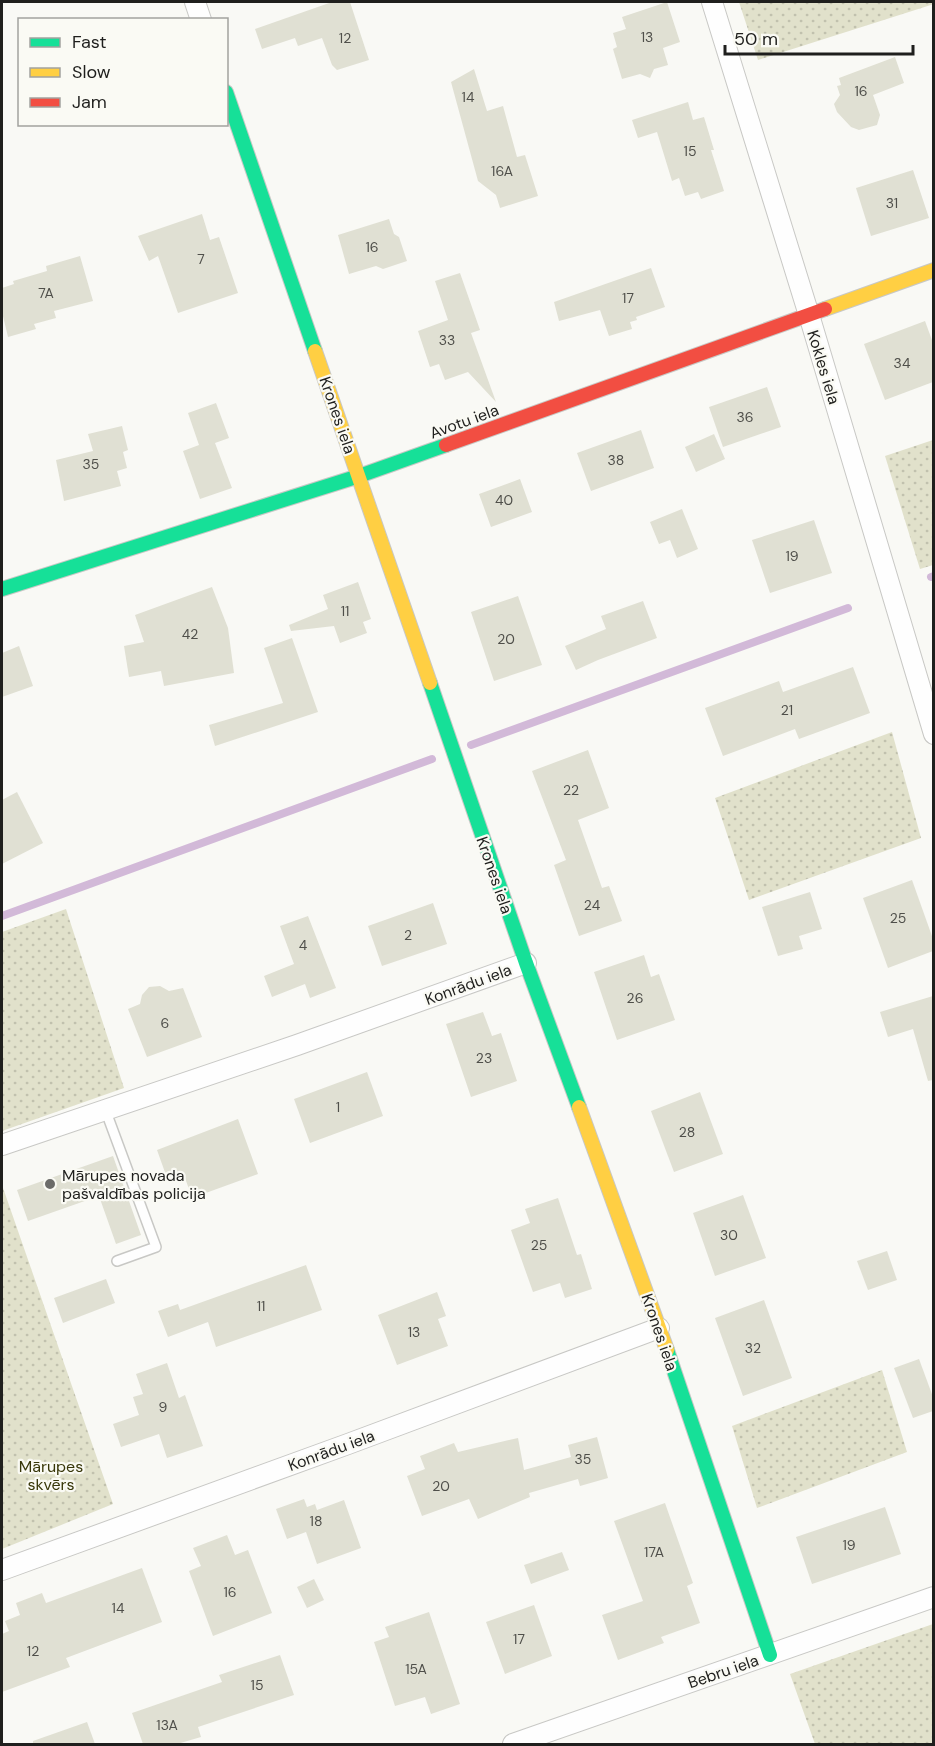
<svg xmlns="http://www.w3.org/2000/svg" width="935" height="1746" font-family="'DM Sans',sans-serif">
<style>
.grass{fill:url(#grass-dots)}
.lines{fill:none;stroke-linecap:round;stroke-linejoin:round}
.stream{stroke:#d2b9d8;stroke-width:8}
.building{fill:#e0e0d3}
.lane-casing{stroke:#c8c8c5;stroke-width:12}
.street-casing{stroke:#c8c8c5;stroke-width:22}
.fast-casing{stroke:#c8c8c5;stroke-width:16}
.slow-casing{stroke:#c8c8c5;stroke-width:16}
.jam-casing{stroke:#c8c8c5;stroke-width:16}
.lane{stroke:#fefefe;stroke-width:9}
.street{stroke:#fefefe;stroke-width:20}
.fast{stroke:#16e098;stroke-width:14}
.slow{stroke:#ffcf43;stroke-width:14}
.jam{stroke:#f24e42;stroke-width:14}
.poi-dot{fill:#6b6b69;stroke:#fafaf4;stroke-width:2}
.labels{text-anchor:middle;stroke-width:4.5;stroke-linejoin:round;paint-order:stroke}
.number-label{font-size:14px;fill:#4f4f4a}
.street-label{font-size:16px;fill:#1f1f1d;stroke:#fafaf4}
.poi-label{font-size:16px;fill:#1f1f1d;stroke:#fafaf4;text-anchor:start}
.park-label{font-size:16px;fill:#383709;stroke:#fafaf4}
</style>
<defs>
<pattern id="grass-dots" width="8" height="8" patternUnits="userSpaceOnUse" patternTransform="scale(1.5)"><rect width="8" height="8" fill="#e1e1cb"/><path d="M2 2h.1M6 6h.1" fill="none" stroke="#c1c1ae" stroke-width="1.8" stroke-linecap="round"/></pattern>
</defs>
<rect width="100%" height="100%" fill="#f9f9f5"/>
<!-- grass -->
<g class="grass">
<path d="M739,2H933L934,4L758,60Z"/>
<path d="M933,440V565L920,569L885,456Z"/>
<path d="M892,732L921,838L749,900L715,798Z"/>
<path d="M66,909L124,1088L2,1131V932Z"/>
<path d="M2,1185L113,1504L2,1549Z"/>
<path d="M882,1370L907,1452L757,1508L732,1426Z"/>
<path d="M933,1624V1744H815L790,1674Z"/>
</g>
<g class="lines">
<!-- stream -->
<g class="stream">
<path d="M931,577L934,576"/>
<path d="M471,745L848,608"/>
<path d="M2,916L432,759"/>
</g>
</g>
<!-- building -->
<g class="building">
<path d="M332,2H350L369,60L337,70L332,65L322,38L298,46L295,38L262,49L255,29Z"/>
<path d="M667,2L680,42L663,48L668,65L654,69L650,78L640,74L622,79L613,49L617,47L613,33L626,29L622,17Z"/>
<path d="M895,57L904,83L873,95L880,115L877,125L859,130L851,127L837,112L834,104L840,95L837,86L841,85L839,78Z"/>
<path d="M474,69L487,111L503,106L517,157L525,155L538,196L500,208L496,195L478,181L451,82Z"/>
<path d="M688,102L693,120L704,117L714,150H711L724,191L701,199L698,192L685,196L679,178L672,181L657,132L638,138L632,120Z"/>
<path d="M913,170L929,218L871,236L856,188Z"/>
<path d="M202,214L210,240L219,237L238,293L178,313L158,256L149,261L138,236Z"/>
<path d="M389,219L394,234L399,237L407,261L383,269L376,266L349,274L338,235Z"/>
<path d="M80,256L93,301L54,311L56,318L34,324L36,329L8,337L2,312V288L14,284L13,281L47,271L46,266Z"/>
<path d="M651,268L665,307L636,317L637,320L630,322L632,329L609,336L600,310L559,321L554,302Z"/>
<path d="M460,273L480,330L471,333L496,402L468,372L445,380L439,364L430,367L418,331L448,320L435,281Z"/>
<path d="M925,321L933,343V382L885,400L864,344Z"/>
<path d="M767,387L781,427L723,447L709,407Z"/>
<path d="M216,403L229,438L215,443L232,488L200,499L183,451L199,445L188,413Z"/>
<path d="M122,426L128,450L123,452L127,468L117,471L121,486L64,501L56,460L93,451L88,434Z"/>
<path d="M641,430L654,468L591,491L577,453Z"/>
<path d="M714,434L725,459L696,472L685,447Z"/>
<path d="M520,479L532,512L491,527L479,494Z"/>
<path d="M682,509L698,549L677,558L670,540L659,544L650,522Z"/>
<path d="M814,520L832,573L770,593L752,540Z"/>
<path d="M358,582L371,619L363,622L367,633L340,643L334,626L291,631L289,625L328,609L323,595Z"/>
<path d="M212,587L228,628L234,673L164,686L161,671L129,677L124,646L144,642L135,615Z"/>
<path d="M518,596L542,665L494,681L471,612Z"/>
<path d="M643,601L657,638L598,660L576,670L565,646L606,629L601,616Z"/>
<path d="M292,638L318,712L215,746L209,725L283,703L264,648Z"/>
<path d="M19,646L33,686L2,697V653Z"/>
<path d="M853,667L870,713L799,739L795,729L723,756L705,708L779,681L783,692Z"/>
<path d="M588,750L609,808L578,820L602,888L609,886L622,921L579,936L554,865L566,860L532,771Z"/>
<path d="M17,792L43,843L2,864V800Z"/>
<path d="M912,880L933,939V951L888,968L863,898Z"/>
<path d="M810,892L822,929L799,936L803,949L778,956L762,907Z"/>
<path d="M433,903L447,944L382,966L368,926Z"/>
<path d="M308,916L336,988L310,998L305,984L272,997L264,976L294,964L280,926Z"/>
<path d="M644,955L651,977L659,974L675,1020L617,1040L594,972Z"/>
<path d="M160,986L169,991L183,988L202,1037L147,1057L128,1009L140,1004L142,995L149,987Z"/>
<path d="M933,996V1080L928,1081L913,1029L888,1037L880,1012Z"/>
<path d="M483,1012L492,1036L501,1033L517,1081L471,1097L446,1024Z"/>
<path d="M367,1072L383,1116L310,1143L294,1099Z"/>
<path d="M700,1092L723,1154L674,1172L651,1111Z"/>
<path d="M238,1119L258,1174L192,1198L183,1172L167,1178L157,1150Z"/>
<path d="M113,1156L141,1235L116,1244L99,1196L28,1221L17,1190Z"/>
<path d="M743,1195L766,1258L715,1276L693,1213Z"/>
<path d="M558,1198L577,1255L581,1254L592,1289L565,1298L560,1283L533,1292L511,1230L530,1223L525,1209Z"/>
<path d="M887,1251L897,1280L868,1290L857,1261Z"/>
<path d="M306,1265L322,1310L216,1347L208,1322L168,1337L158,1311L178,1304L180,1310Z"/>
<path d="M106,1279L115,1303L63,1323L54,1298Z"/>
<path d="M437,1292L446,1316L438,1319L448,1346L397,1365L378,1315Z"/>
<path d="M764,1300L792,1378L743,1396L715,1318Z"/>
<path d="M919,1359L933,1397V1411L913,1418L894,1368Z"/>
<path d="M167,1363L179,1398L185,1395L203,1446L167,1458L159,1434L121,1447L113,1424L139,1415L133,1397L143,1394L136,1374Z"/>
<path d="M597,1437L608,1478L580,1486L578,1479L529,1493L530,1497L478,1519L469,1499L422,1516L407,1476L425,1469L420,1456L454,1443L458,1452L518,1438L524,1470L571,1457L568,1445Z"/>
<path d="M304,1499L307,1507L315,1504L317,1510L344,1500L361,1548L317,1564L306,1532L287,1539L276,1509Z"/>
<path d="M665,1503L693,1583L687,1586L700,1623L661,1637L664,1643L618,1660L602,1615L643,1601L614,1521Z"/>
<path d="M885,1507L901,1554L812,1584L796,1537Z"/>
<path d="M227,1535L235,1555L248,1550L272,1613L213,1636L189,1571L201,1566L193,1548Z"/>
<path d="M562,1552L569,1570L531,1584L524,1565Z"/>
<path d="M142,1568L162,1622L66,1658L70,1667L2,1692V1634L9,1631L5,1621L20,1615L16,1603L42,1593L46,1603Z"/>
<path d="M314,1579L324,1600L307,1608L297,1587Z"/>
<path d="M534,1605L552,1656L505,1674L486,1622Z"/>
<path d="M429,1612L460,1704L431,1714L425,1697L395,1706L374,1642L389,1637L385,1627Z"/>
<path d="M280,1655L294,1695L198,1727L201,1737L177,1744H143L132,1713L222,1682L219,1675Z"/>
<path d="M87,1722L95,1744H33V1741Z"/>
</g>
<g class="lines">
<!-- lane casing -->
<g class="lane-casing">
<path id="lane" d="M105,1109L156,1247L117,1261"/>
</g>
<!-- street casing -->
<g class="street-casing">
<g id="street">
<path d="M195,2L201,20"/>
<path d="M712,2L809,315L934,734"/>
<path d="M2,1145L297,1045L526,963"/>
<path d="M2,1570L348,1444L659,1328"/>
<path d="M513,1744L934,1597"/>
</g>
</g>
<!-- fast casing -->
<g class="fast-casing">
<g id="fast">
<path d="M226,92L315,351"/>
<path d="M2,589L359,476L446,445"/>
<path d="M430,683L526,963L579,1107"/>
<path d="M667,1350L770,1655"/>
</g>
</g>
<!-- slow casing -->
<g class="slow-casing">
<g id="slow">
<path d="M825,309L934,270"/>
<path d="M315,351L430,683"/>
<path d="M579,1107L667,1350"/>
</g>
</g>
<!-- jam casing -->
<g class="jam-casing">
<path id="jam" d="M446,445L825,309"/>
</g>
<!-- lane -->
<use href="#lane" class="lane"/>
<!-- street -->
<use href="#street" class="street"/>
<!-- fast -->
<use href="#fast" class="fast"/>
<!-- slow -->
<use href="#slow" class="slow"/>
<!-- jam -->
<use href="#jam" class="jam"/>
</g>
<!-- markers -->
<circle class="poi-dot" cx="50" cy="1184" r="6"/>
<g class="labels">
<!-- number labels -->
<g class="number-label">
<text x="647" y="42">13</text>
<text x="345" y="43">12</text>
<text x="861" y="96">16</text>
<text x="468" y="102">14</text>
<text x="690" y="156">15</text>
<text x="502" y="176">16A</text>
<text x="892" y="208">31</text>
<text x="372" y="252">16</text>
<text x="201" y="264">7</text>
<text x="46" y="298">7A</text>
<text x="628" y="303">17</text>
<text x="447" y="345">33</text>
<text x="902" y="368">34</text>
<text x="745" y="422">36</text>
<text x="616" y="465">38</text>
<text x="91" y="469">35</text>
<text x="504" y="505">40</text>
<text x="792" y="561">19</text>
<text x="345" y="616">11</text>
<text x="190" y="639">42</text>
<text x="506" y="644">20</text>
<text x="787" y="715">21</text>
<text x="571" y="795">22</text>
<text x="592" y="910">24</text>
<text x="898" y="923">25</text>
<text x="408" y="940">2</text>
<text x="303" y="950">4</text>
<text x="635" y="1003">26</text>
<text x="165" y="1028">6</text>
<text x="484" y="1063">23</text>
<text x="338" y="1112">1</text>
<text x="687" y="1137">28</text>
<text x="729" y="1240">30</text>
<text x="539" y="1250">25</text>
<text x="261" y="1311">11</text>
<text x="414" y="1337">13</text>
<text x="753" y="1353">32</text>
<text x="163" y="1412">9</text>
<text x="583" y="1464">35</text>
<text x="441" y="1491">20</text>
<text x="316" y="1526">18</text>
<text x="849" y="1550">19</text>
<text x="654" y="1557">17A</text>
<text x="230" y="1597">16</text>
<text x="118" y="1613">14</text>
<text x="519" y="1644">17</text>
<text x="33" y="1656">12</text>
<text x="416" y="1674">15A</text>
<text x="257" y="1690">15</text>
<text x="167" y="1730">13A</text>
</g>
<!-- street labels -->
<g class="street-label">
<text transform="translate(824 367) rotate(73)" y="6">Kokles iela</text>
<text transform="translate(338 415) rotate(71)" y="6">Krones iela</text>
<text transform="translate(464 421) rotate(-20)" y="6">Avotu iela</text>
<text transform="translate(495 875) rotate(71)" y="6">Krones iela</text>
<text transform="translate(468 984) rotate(-20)" y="6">Konrādu iela</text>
<text transform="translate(660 1332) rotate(71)" y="6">Krones iela</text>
<text transform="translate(331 1450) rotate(-20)" y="6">Konrādu iela</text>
<text transform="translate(723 1671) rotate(-19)" y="6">Bebru iela</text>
</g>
<!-- poi labels -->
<g class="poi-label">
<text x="62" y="1181">Mārupes novada<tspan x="62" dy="18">pašvaldības policija</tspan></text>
</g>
<!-- park labels -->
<g class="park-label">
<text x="51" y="1472">Mārupes<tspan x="51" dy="18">skvērs</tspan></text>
</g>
</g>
<!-- border -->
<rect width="935" height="1746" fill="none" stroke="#1f1f1d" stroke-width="6"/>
<!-- legend -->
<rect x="18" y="18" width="210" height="108" fill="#fafaf4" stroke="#a2a29e" stroke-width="1.5"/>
<rect x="30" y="38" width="30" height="9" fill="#16e098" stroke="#a2a29e" stroke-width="1.5"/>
<text x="72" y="48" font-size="18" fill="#1f1f1d">Fast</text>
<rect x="30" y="68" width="30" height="9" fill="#ffcf43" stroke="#a2a29e" stroke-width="1.5"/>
<text x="72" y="78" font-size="18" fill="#1f1f1d">Slow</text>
<rect x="30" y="98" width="30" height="9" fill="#f24e42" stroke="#a2a29e" stroke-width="1.5"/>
<text x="72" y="108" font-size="18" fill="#1f1f1d">Jam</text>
<!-- scale -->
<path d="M725 45v9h188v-9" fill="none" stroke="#1f1f1d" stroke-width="3"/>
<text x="734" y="45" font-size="18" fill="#1f1f1d" stroke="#fafaf4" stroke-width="4.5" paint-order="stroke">50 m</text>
</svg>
